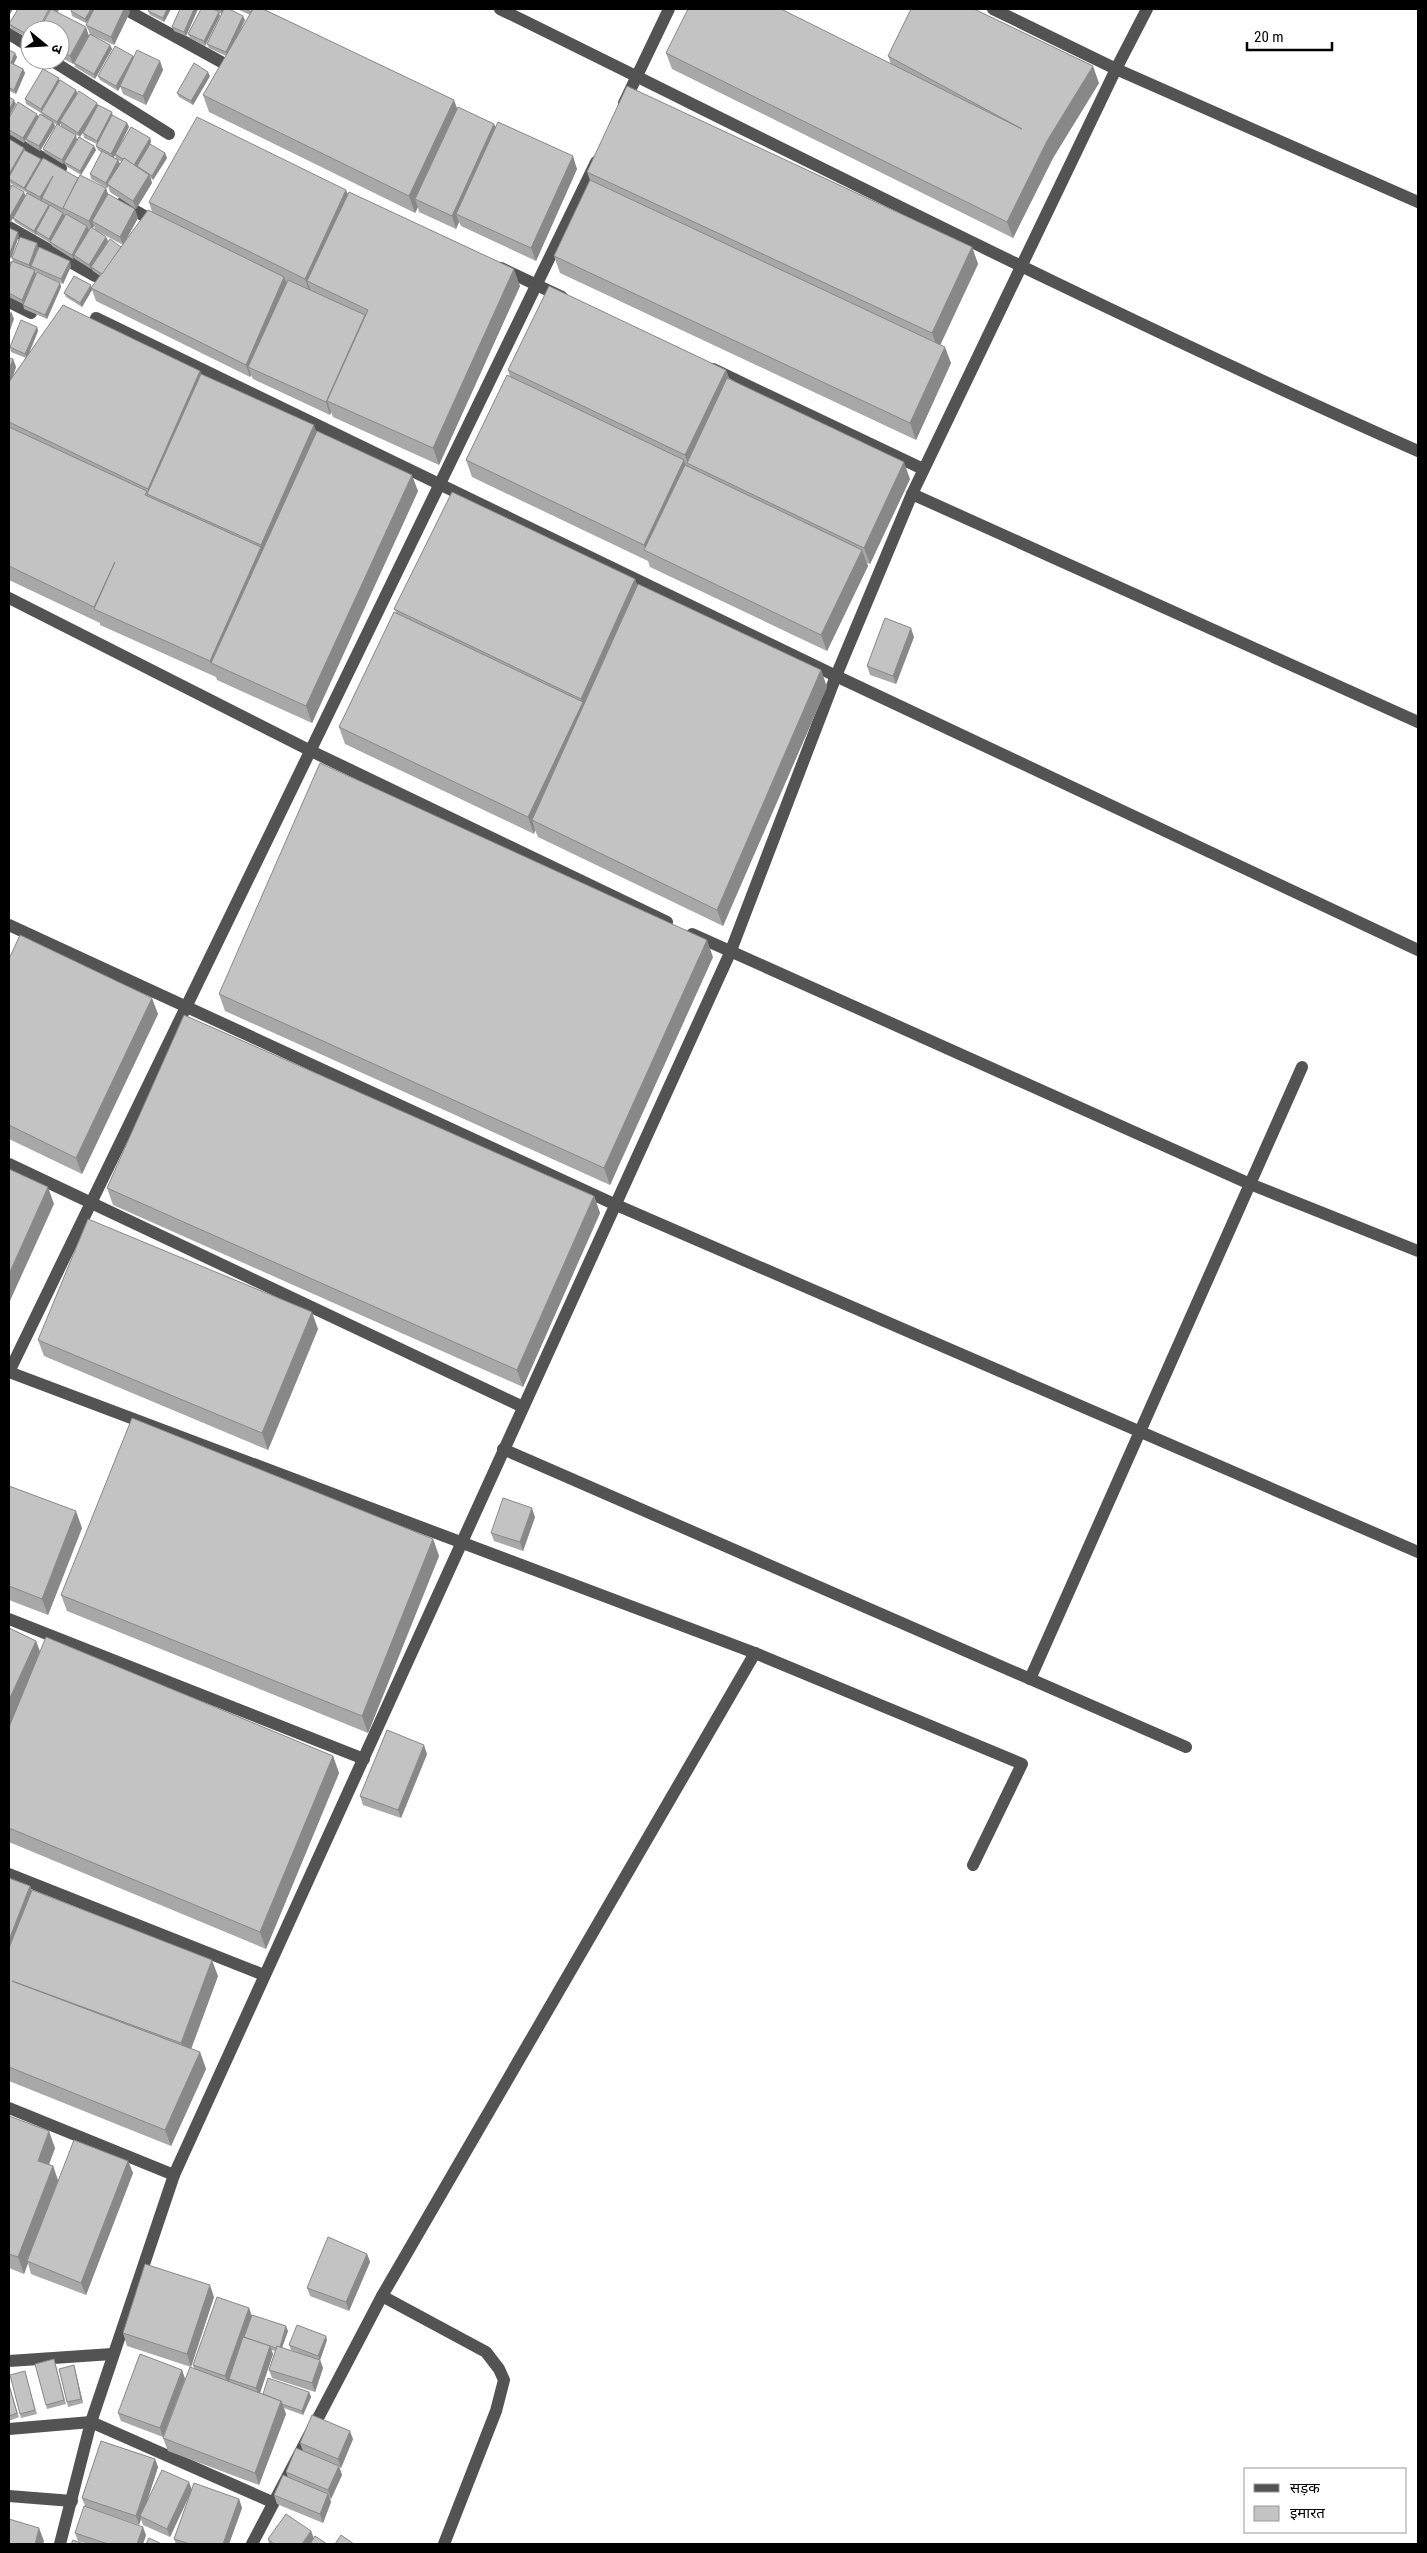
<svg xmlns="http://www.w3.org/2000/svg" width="1427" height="2553" font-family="'Roboto Condensed','Noto Sans Devanagari',sans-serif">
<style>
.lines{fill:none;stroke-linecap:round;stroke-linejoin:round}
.minor{stroke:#535353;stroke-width:12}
.wall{fill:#a8a8a8;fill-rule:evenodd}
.shaded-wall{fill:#888}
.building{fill:#c3c3c3;stroke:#888}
</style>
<rect width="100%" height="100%" fill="#fff"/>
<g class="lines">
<!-- minor -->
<g class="minor">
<path d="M125,9L225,64"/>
<path d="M500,9C805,159 1108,314 1418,451"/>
<path d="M993,9L1116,69L1418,202"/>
<path d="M9,34L30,47"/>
<path d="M51,60L169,134"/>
<path d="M624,103L669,9"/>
<path d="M9,139L61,168"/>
<path d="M122,203L146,217"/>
<path d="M9,227L95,276"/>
<path d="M501,268L562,297"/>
<path d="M9,302L31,313"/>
<path d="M96,318L836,676L1418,950"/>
<path d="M713,369L923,469"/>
<path d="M912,494L1418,722"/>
<path d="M9,598L311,751L667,922"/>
<path d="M9,925L614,1204L1418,1552"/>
<path d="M692,934L1250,1184L1418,1251"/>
<path d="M9,1164L523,1407"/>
<path d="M9,1372L596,162"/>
<path d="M9,1372L755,1653L1022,1764L973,1865"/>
<path d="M503,1449L1186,1747"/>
<path d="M9,1619L364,1759"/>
<path d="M1030,1679L1302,1067"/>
<path d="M9,1874L264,1975"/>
<path d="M9,2108L174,2175"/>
<path d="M382,2296L486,2352L499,2369L504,2380L496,2411L444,2544"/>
<path d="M9,2361L112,2354"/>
<path d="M9,2429L91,2422L272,2502"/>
<path d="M9,2496L72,2501"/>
<path d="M60,2544L91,2422L174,2175L730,953L836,676L912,494L1116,69L1147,9"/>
<path d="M252,2544L382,2296L755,1653"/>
</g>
</g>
<!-- wall -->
<g class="wall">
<path d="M18,9H59L57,12L89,36L90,34L86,25L90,17L86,23L72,16L71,11L130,12L114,45L92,35L110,45L112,49L95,79L75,67L74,63L73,64L60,57V30H30V39L11,29L9,24Z"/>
<path d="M149,9H171L164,22L150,15L148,11Z"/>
<path d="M180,9H198L186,36L174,31L172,27Z"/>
<path d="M201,9H224L245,20L237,35L250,15L237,9H263L457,108L494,124L496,127L577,169L536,261L461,226L459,222L456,229L419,212L418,207L415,213L209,112L203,95L226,56L209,48L207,44L222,14L219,13L205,46L190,38L188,34Z"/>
<path d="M9,50L17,57L14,64L23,69L25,73L16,94L9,91Z"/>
<path d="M666,53L891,64L888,56L1099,83L1053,158L1013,238L672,69Z"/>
<path d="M133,56L160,61L163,70L146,105L123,94L120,86L118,91L100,80L98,76Z"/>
<path d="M210,76L193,105L179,97L177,93Z"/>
<path d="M60,81L76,90L77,93L98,105L113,116L127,123L129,127L117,150L150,138L151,142L149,146L165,153L167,158L153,180L151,178L152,183L136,209L110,192L108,186L107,188L91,179L90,174L102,153L98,150L96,146L97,144L84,138L83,133L85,130L80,137L61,126V123L59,125L77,139L94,146L96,150L81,175L66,166L64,162L63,164L45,153L43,149L57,125L54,123L55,126L40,151L27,143L26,139L24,143L9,134V118L39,117L42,115L41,113L26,104L25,99ZM115,155L116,159L122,162L120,164L118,160L113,157Z"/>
<path d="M9,139L24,148L25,150L41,161L78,178L106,188L108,194L138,218L125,242L152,212L149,202L346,190L348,194L520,286L439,465L333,417L331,412L330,415L253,379L251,375L250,377L96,301L92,290L82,307L66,297L64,293L92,288L100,276L93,271L91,268V269L75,259L74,257L73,259L52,246L50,243L37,235V234L36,235L15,222L13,218L14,216L10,223L9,222V182L10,183L9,181ZM10,183L26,192L27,193L26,196L12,186ZM94,226L95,230L123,245L121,247L101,252L108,241L106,237L92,228Z"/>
<path d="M587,172L972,247L978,264L940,344L951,363L916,440L560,273L554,256L590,180Z"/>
<path d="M37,243L38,248L34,259L71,266L63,284L35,271L36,274L60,283L61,287L47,319L24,309L23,304L9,297V269L13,261L12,258Z"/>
<path d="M37,327L38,331L29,353L200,371L201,374L317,431L418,491L312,723L217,680L216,677L100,625V623L9,580V358L13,359L16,367L13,376L26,358L11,352L10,347Z"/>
<path d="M508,370H726L729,378L910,479L870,564L867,563L868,566L827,651L650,567L648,561L472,477L466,460L510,377Z"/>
<path d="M635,579L637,585L821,670L827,687L723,926L538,837L535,830L534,834L345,744L339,727L396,612L394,609Z"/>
<path d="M914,637L896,684L870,675L867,666Z"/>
<path d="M713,957L610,1185L225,1011L219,994Z"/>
<path d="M9,959L158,1014L82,1174L9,1139Z"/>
<path d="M107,1188L594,1196L600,1213L523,1387L113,1205Z"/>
<path d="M318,1329L268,1450L44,1356L38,1340Z"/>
<path d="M9,1486L82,1528L48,1615L9,1600Z"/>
<path d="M535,1517L523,1551L494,1541L491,1533Z"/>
<path d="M433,1539L439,1556L368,1733L67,1611L61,1595Z"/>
<path d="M9,1628L36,1641L40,1652L333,1756L339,1773L266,1949L9,1842Z"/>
<path d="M427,1754L401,1818L363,1805L360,1796Z"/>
<path d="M9,1878L30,1886L32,1891L218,1976L191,2049L200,2052L206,2069L171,2146L9,2081Z"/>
<path d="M9,2116L55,2148L49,2165L53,2166L58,2181L128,2161L133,2173L86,2295L31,2274L28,2263L24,2274L9,2268Z"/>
<path d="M367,2254L370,2262L349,2311L310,2296L307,2288Z"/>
<path d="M214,2297L191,2367L127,2346L123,2333Z"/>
<path d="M249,2308L251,2315L288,2331L282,2348L307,2356L291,2350L289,2345L327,2340L320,2360L323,2368L315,2392L272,2378L269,2370L275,2351L271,2350L273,2354L260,2393L263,2394L309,2392L311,2397L303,2415L284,2408L286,2414L259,2485L168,2451L163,2438L194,2369L193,2365Z"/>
<path d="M54,2359L66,2404L47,2409L46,2405Z"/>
<path d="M75,2369L83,2403L68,2407L67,2402Z"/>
<path d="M182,2370L185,2379L163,2437L121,2421L118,2413Z"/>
<path d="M26,2376L37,2414L21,2418L20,2414Z"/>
<path d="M9,2384L19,2417L9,2421Z"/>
<path d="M353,2439L341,2468L339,2467L342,2475L331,2499L330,2498L331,2502L323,2523L277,2504L274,2495L288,2477L286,2472L303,2451L300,2443Z"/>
<path d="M155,2459L158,2467L147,2501L192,2490L239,2499L242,2508L229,2544H176L174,2539L191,2492L170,2537L143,2525L141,2519L139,2525L95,2510L146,2535L143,2544H87L78,2541L75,2533L85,2506L82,2498Z"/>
<path d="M311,2531L314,2538L327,2544H269L268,2539Z"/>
</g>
<!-- shaded-wall -->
<g class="shaded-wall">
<path d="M9,9H13L9,16Z"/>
<path d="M55,9H59L57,14Z"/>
<path d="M91,9H95L86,23L85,19Z"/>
<path d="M124,9H129L130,12L114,45L111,37Z"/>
<path d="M167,9H171L164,22L163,18Z"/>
<path d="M194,9H198L186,36L184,32Z"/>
<path d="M220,9H224L222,14Z"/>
<path d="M219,12L220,16L205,46L204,41Z"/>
<path d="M243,16L245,20L227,57L226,52Z"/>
<path d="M86,27L89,36L73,64L70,56Z"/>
<path d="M110,45L112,49L95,79L94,74Z"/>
<path d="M15,53L17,57L12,67L11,63Z"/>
<path d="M133,56L135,61L118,91L116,86Z"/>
<path d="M160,61L163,70L146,105L143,96Z"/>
<path d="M1093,66L1099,83L1053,158L1013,238L1007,222L1047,141Z"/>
<path d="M23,69L25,73L16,94L14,90Z"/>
<path d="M208,72L210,76L193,105L191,101Z"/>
<path d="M59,78L60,82L42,112L41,109Z"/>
<path d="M76,90L78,95L60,121L61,123L59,126L57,122Z"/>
<path d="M14,100L16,104L9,117V110Z"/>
<path d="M454,100L460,116L415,199L418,207L415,213L409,196Z"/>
<path d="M97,103L99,107L80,137L78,133Z"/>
<path d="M112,112L113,117L98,145L97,141Z"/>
<path d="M37,114L39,118L24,143L23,138Z"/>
<path d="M53,122L55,126L40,151L39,146Z"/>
<path d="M127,123L129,127L113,159L111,154Z"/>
<path d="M494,124L499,137L456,214L459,222L456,229L452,216Z"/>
<path d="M76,135L77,139L63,164L62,160Z"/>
<path d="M150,138L151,142L136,170L134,165Z"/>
<path d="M94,146L96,150L81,175L80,171Z"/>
<path d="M24,148L26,152L9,179V174Z"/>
<path d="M165,153L167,158L153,180L152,176Z"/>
<path d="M573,156L577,169L536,261L531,248Z"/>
<path d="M41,159L42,164L25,189L26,192L24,188Z"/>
<path d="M118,160L120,164L107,184L108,186L107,188L106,183Z"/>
<path d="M149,175L152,183L136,209L133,201Z"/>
<path d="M53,176L42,198V200L41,202L40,197Z"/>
<path d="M106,188L109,197L92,221L94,226L92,230L89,221Z"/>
<path d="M346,190L352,207L307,281L312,294L311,296L305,279Z"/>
<path d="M24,192L26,197L10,223L9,218Z"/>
<path d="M49,205L50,210L36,231L37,234L36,235L34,231Z"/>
<path d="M135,209L138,218L123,245L120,237Z"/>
<path d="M63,213L65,217L51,243L49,239Z"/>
<path d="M87,226L89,230L74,255V257L73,259L72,255Z"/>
<path d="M18,232L19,236L11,259L9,255Z"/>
<path d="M106,237L108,241L91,269L89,265Z"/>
<path d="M37,243L38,248L31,269L29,265Z"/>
<path d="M972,247L978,264L938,350L932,333Z"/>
<path d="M9,258L11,263L9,268Z"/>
<path d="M70,261L71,266L63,284L61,279Z"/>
<path d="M514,269L520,286L439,465L433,448Z"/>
<path d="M35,270L36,275L23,304L22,300Z"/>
<path d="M284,277L289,289L248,367L251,375L250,377L246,365Z"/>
<path d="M60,283L61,287L47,319L45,315Z"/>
<path d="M91,285L92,290L82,307L80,303Z"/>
<path d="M11,311L14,319L9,333V316Z"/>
<path d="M365,315L370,328L327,401L331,412L330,415L326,402Z"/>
<path d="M37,327L38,331L27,358L25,354Z"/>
<path d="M945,347L951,363L916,440L910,423Z"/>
<path d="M13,359L16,367L9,388V370Z"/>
<path d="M726,370L732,387L688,464L685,455Z"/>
<path d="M200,371L206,387L150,495L148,489Z"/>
<path d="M314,425L320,442L211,663L216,677L210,661L261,547V545Z"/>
<path d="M684,460L690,476L646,551L644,545Z"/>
<path d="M904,462L910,479L870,564L864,548Z"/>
<path d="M412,475L418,491L312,723L306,706Z"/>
<path d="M862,550L868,566L827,651L821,635Z"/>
<path d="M635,579L641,596L532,820L535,830L534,834L528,817L582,703L581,699Z"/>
<path d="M911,628L914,637L896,684L893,676Z"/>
<path d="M821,670L827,687L723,926L717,910Z"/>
<path d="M707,940L713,957L610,1185L604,1168Z"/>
<path d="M152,998L158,1014L82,1174L76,1158Z"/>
<path d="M48,1187L54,1204L9,1303V1274Z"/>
<path d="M594,1196L600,1213L523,1387L517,1370Z"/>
<path d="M312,1312L318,1329L268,1450L262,1433Z"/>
<path d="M532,1508L535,1517L523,1551L520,1542Z"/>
<path d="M76,1511L82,1528L48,1615L42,1599Z"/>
<path d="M433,1539L439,1556L368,1733L362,1716Z"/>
<path d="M36,1641L42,1657L9,1730V1700Z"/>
<path d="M424,1745L427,1754L401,1818L398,1810Z"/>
<path d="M333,1756L339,1773L266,1949L260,1932Z"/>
<path d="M30,1886L36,1902L9,1972V1940Z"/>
<path d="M212,1960L218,1976L187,2060L181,2043Z"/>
<path d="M200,2052L206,2069L171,2146L165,2130Z"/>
<path d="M49,2131L55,2148L44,2177L38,2161Z"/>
<path d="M128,2161L133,2173L86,2295L81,2283Z"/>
<path d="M53,2166L59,2183L27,2261L28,2263L24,2274L18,2257Z"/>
<path d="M367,2254L370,2262L349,2311L346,2302Z"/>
<path d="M210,2285L214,2297L191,2367L187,2354Z"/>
<path d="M249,2308L252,2316L229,2379L230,2380L228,2384L225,2376Z"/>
<path d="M286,2326L288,2331L280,2353L279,2349Z"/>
<path d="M326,2336L327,2340L320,2360L323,2368L315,2392L312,2383L320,2360L318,2356Z"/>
<path d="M270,2346L273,2354L259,2396L256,2388Z"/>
<path d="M74,2365L75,2369L83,2403L81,2399Z"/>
<path d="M182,2370L185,2379L163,2437L160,2428Z"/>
<path d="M309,2392L311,2397L303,2415L302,2411Z"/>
<path d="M281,2401L286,2414L259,2485L255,2473Z"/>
<path d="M350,2431L353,2439L341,2468L338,2459Z"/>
<path d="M155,2459L158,2467L142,2517L140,2516L141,2519L139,2525L136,2516Z"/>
<path d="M339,2466L342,2475L331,2499L328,2490Z"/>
<path d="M189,2482L192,2490L170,2537L167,2529Z"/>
<path d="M328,2494L331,2502L323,2523L320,2514Z"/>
<path d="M239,2499L242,2508L229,2544H223Z"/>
<path d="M143,2527L146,2535L143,2544H137Z"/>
<path d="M39,2528L44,2541L43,2544H35Z"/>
<path d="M311,2531L314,2540L311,2544H302Z"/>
</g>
<!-- building -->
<g class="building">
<path d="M18,9H49L38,30H30V36L9,24Z"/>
<path d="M51,9L86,27L70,56L60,51V30H39Z"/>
<path d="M72,9H91L85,19L71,11Z"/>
<path d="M94,9H124L111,37L86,25Z"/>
<path d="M149,9H167L163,18L148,11Z"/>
<path d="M180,9H194L184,32L172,27Z"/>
<path d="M201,9H213L219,12L204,41L188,34Z"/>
<path d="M224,9H229L243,16L226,52L207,44Z"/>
<path d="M245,9H252L251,12Z"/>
<path d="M253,9H263L454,100L409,196L203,95Z"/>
<path d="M688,9H781L1022,129L888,56L911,9H974L1093,66L1047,141L1007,222L666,53Z"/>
<path d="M90,34L110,45L94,74L74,63Z"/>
<path d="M115,46L133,56L116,86L98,76Z"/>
<path d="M9,50L15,53L11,63L23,69L14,90L9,88Z"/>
<path d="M137,50L160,61L143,96L120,86Z"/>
<path d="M194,63L208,72L191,101L177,93Z"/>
<path d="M43,69L59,78L41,109L25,99Z"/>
<path d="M60,80L76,90L57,122L41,112Z"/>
<path d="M627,86L972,247L932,333L587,172Z"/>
<path d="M79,91L97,103L78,133L60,121Z"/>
<path d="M9,97L14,100L9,110Z"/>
<path d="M18,102L37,114L23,138L9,130V118Z"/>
<path d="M98,105L112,112L97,141L83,133Z"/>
<path d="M458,107L494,124L452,216L415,199Z"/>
<path d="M40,114L53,122L39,146L26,139Z"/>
<path d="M112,115L127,123L111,154L96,146Z"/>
<path d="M197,117L346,190L305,279L149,202Z"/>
<path d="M498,122L573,156L531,248L456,214Z"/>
<path d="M57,124L76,135L62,160L43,149Z"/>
<path d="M131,127L150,138L134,165L124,158L123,159L115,154Z"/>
<path d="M79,137L94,146L80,171L64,162Z"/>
<path d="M9,139L24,148L9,174Z"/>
<path d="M150,144L165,153L152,176L137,166Z"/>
<path d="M24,150L41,159L24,188L9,179V177Z"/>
<path d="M102,151L118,160L106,183L90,174Z"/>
<path d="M43,158L78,178L63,208H64L63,209L42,198L53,176L40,197L25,189Z"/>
<path d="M124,158L149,175L133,201L107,184Z"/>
<path d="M80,175L106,188L89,221L63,208Z"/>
<path d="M590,180L945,347L910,423L554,256Z"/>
<path d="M12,185L24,192L9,218V191Z"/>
<path d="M349,192L514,269L433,448L327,401L368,310L307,281Z"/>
<path d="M27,193L49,205L34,231L13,218Z"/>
<path d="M108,194L135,209L120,237L92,221Z"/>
<path d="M50,205L63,213L49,239L36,231Z"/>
<path d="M148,210L284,277L246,365L91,288Z"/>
<path d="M66,214L87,226L72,255L50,242Z"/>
<path d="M91,227L106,237L89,265L74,255Z"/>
<path d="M9,228L18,232L9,255Z"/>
<path d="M20,237L37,243L29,265L12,258Z"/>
<path d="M110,239L121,247L102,274L91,267Z"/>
<path d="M39,247L70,261L61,279L31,266Z"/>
<path d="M12,261L35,270L22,300L9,293V269Z"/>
<path d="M37,272L60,283L45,315L23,305Z"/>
<path d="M74,276L91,285L80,303L64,293Z"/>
<path d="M288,280L365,315L326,402L248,367Z"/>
<path d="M549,286L726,370L685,455L508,370Z"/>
<path d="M63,305L200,371L148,489L9,422V382Z"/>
<path d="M21,320L37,327L25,354L10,347Z"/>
<path d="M9,358L13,359L9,370Z"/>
<path d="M201,374L314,425L261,545L147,494Z"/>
<path d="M507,375L684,460L644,545L466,460Z"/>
<path d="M727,378L904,462L864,548L687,463Z"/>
<path d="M9,427L147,491L145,495L261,547L210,661L94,609L115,562L94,607L9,566Z"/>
<path d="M317,431L412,475L306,706L211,663Z"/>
<path d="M685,465L862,550L821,635L644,550Z"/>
<path d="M452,492L635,579L581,699L394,609Z"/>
<path d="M638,584L821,670L717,910L532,820Z"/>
<path d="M394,612L583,702L528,817L339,727Z"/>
<path d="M885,618L911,628L893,676L867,666Z"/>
<path d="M320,763L707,940L604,1168L219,994Z"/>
<path d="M20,935L152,998L76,1158L9,1125V959Z"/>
<path d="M184,1015L594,1196L517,1370L107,1188Z"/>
<path d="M9,1169L48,1187L9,1274Z"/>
<path d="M88,1219L312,1312L262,1433L38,1340Z"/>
<path d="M132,1418L433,1539L362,1716L61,1595Z"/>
<path d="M9,1486L76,1511L42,1599L9,1586Z"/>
<path d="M503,1498L532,1508L520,1542L491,1533Z"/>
<path d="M9,1628L36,1641L9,1700Z"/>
<path d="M46,1637L333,1756L260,1932L9,1828V1727Z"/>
<path d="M387,1730L424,1745L398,1810L360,1796Z"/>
<path d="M9,1878L30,1886L9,1940Z"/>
<path d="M32,1890L212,1960L181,2043L12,1981L200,2052L165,2130L9,2067V1948Z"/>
<path d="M9,2116L49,2131L38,2161L53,2166L18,2257L9,2254Z"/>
<path d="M74,2140L128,2161L81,2283L27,2261Z"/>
<path d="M328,2237L367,2254L346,2302L307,2288Z"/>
<path d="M145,2264L210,2285L187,2354L123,2333Z"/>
<path d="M217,2297L249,2308L225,2376L193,2365Z"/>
<path d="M252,2315L286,2326L280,2347L277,2346L276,2348L244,2337Z"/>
<path d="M297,2325L326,2336L318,2356L289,2345Z"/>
<path d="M243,2337L270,2346L256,2388L229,2379Z"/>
<path d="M277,2346L320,2360L312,2383L269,2370Z"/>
<path d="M140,2354L182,2370L160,2428L118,2413Z"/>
<path d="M54,2359L64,2400L46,2405L35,2364Z"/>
<path d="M74,2365L81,2399L67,2402L59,2369Z"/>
<path d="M190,2367L281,2401L255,2473L163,2438Z"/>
<path d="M25,2371L35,2410L20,2414L10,2375Z"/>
<path d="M268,2378L309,2392L302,2411L282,2404L281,2401L263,2394Z"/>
<path d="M9,2385L17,2413L9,2416Z"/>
<path d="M312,2415L350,2431L338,2459L300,2443Z"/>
<path d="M101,2441L155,2459L136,2516L82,2498Z"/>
<path d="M296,2448L339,2466L328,2490L286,2472Z"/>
<path d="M162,2470L189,2482L167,2529L140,2516Z"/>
<path d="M283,2475L328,2494L320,2514L274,2495Z"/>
<path d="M194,2483L239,2499L223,2544H190L174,2539Z"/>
<path d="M84,2506L143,2527L137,2544H108L75,2533Z"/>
<path d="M286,2514L311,2531L302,2544H274L268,2539Z"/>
<path d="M9,2519L39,2528L35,2544H9Z"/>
<path d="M341,2535L354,2544H335Z"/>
<path d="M315,2536L327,2544H310Z"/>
<path d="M149,2538L162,2544H146Z"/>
<path d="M73,2540L84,2544H71Z"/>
</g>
<!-- border -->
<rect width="1427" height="2553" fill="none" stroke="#000000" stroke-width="20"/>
<!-- legend -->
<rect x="1244" y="2468" width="162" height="65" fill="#ffffff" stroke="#999999"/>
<rect x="1254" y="2484" width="25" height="8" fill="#535353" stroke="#999999"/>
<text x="1290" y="2493" font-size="15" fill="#000000">सड़क</text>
<rect x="1254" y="2506" width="25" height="15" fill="#c3c3c3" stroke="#999999"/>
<text x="1290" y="2518" font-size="15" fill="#000000">इमारत</text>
<!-- north arrow -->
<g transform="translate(45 45) rotate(108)"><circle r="24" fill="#ffffff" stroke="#999999"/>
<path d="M0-4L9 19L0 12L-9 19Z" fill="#000000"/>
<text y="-8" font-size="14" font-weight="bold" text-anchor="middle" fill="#000000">उ</text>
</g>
<!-- scale -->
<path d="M1247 42v8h85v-8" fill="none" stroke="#000000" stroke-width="2.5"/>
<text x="1254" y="42" font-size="15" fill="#000000" stroke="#ffffff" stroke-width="4" paint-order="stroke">20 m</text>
</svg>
